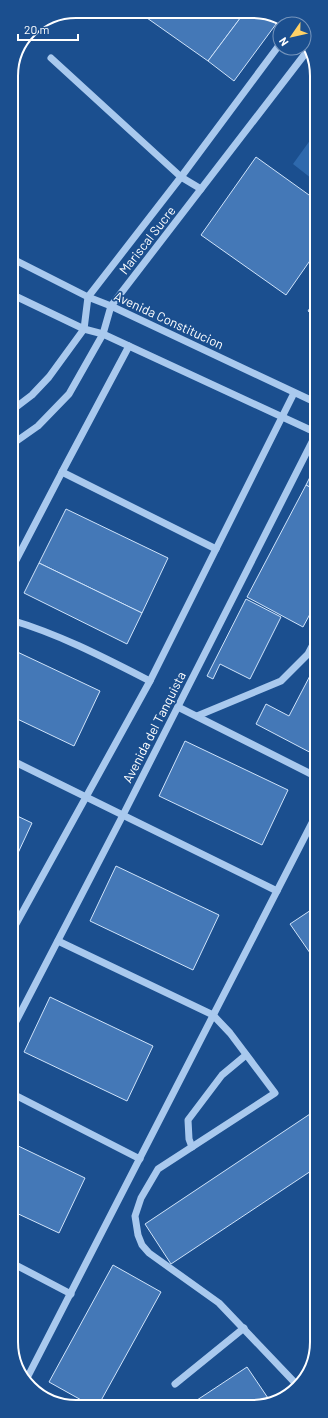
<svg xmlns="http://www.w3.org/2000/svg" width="328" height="1418" font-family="Barlow,sans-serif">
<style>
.green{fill:#2e69ad}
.building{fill:#4478b7;stroke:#cfe3fa}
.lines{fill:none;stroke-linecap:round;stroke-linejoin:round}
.minor{stroke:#a9c9ee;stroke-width:7}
.labels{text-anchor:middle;stroke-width:3.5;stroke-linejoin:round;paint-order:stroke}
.street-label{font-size:13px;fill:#fff;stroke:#1b4f8f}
.rim{fill:none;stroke:#fff;stroke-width:2}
</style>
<rect width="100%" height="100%" fill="#1b4f8f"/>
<!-- green -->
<path class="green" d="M316,132V182L293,164Z"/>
<!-- building -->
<g class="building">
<path d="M151,12L244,13L208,61L147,18Z"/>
<path d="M244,13H268L279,20L234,81L208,61Z"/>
<path d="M256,157L316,200V252L286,295L201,235Z"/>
<path d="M316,298V317L308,311Z"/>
<path d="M317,463V491L306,485Z"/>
<path d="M306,485L317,491V601L303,627L247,597Z"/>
<path d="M66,509L168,558L142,613L39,563Z"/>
<path d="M39,563L142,613L127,644L24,593Z"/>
<path d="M246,599L281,617L250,679L220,664L213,679L207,676Z"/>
<path d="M11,649L100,691L74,746L11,716Z"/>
<path d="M314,668L317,669V756L256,724L266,704L289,716Z"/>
<path d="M185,741L288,790L262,845L159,796Z"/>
<path d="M11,813L32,823L11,868Z"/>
<path d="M116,866L219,915L193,970L90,921Z"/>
<path d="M317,906V963L290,924Z"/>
<path d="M50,997L153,1046L127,1101L24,1052Z"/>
<path d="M316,1110L317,1167L171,1264L145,1224Z"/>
<path d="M12,1143L85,1178L59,1233L12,1211Z"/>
<path d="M113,1265L161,1292L98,1406H92L49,1382Z"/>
<path d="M12,1310L18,1314L12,1327Z"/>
<path d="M247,1367L270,1401L260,1406H188Z"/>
</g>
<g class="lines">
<!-- minor -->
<g class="minor">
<path d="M51,58L181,177L201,189"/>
<path d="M11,258L88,297L111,306L317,403"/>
<path d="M11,294L84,329L103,334L317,433"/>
<path d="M11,411L32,395L49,377L84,329L88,297L181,177L280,44"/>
<path d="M11,445L38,426L69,394L103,334L111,306L308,50"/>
<path d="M62,472L129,346"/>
<path d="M11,570L62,472L216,549"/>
<path d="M11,620C59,634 105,658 150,681"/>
<path d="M178,707L317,777"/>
<path d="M197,716L281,681L308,654L317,637"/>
<path d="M11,760L277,891"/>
<path d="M11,933L150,681L294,393"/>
<path d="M58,941L213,1015L230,1033L275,1093L158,1169L141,1198L135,1216L138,1235L142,1245L149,1253L219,1303L298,1386"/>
<path d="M11,1031L123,815L317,432"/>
<path d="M11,1093L140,1159"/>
<path d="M192,1147L189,1139L188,1120L222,1075L246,1055"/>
<path d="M12,1263L71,1294"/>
<path d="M26,1380L317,813"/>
<path d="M175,1384L244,1328"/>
</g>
</g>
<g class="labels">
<!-- street labels -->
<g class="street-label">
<text transform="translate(147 240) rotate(-52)" y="5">Mariscal Sucre</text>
<text transform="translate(169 320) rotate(25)" y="5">Avenida Constitucion</text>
<text transform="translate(154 727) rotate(-63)" y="5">Avenida del Tanquista</text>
</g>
</g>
<!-- crop -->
<path d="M0 0H328V1418H0ZM76 18H252A58 58 0 0 1 310 76V1342A58 58 0 0 1 252 1400H76A58 58 0 0 1 18 1342V76A58 58 0 0 1 76 18Z" fill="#1b4f8f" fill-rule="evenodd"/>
<path class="rim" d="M76 18H252A58 58 0 0 1 310 76V1342A58 58 0 0 1 252 1400H76A58 58 0 0 1 18 1342V76A58 58 0 0 1 76 18Z"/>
<!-- north arrow -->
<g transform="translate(292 36) rotate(236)"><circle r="19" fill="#1b4f8f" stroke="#7695bc"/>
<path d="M0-3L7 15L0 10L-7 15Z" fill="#ffd166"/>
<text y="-6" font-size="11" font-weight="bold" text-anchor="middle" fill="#ffffff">N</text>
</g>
<!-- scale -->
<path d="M18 34v6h60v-6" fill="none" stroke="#ffffff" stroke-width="2"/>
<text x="24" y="34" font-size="12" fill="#ffffff" stroke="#1b4f8f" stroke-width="3" paint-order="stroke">20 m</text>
</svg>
